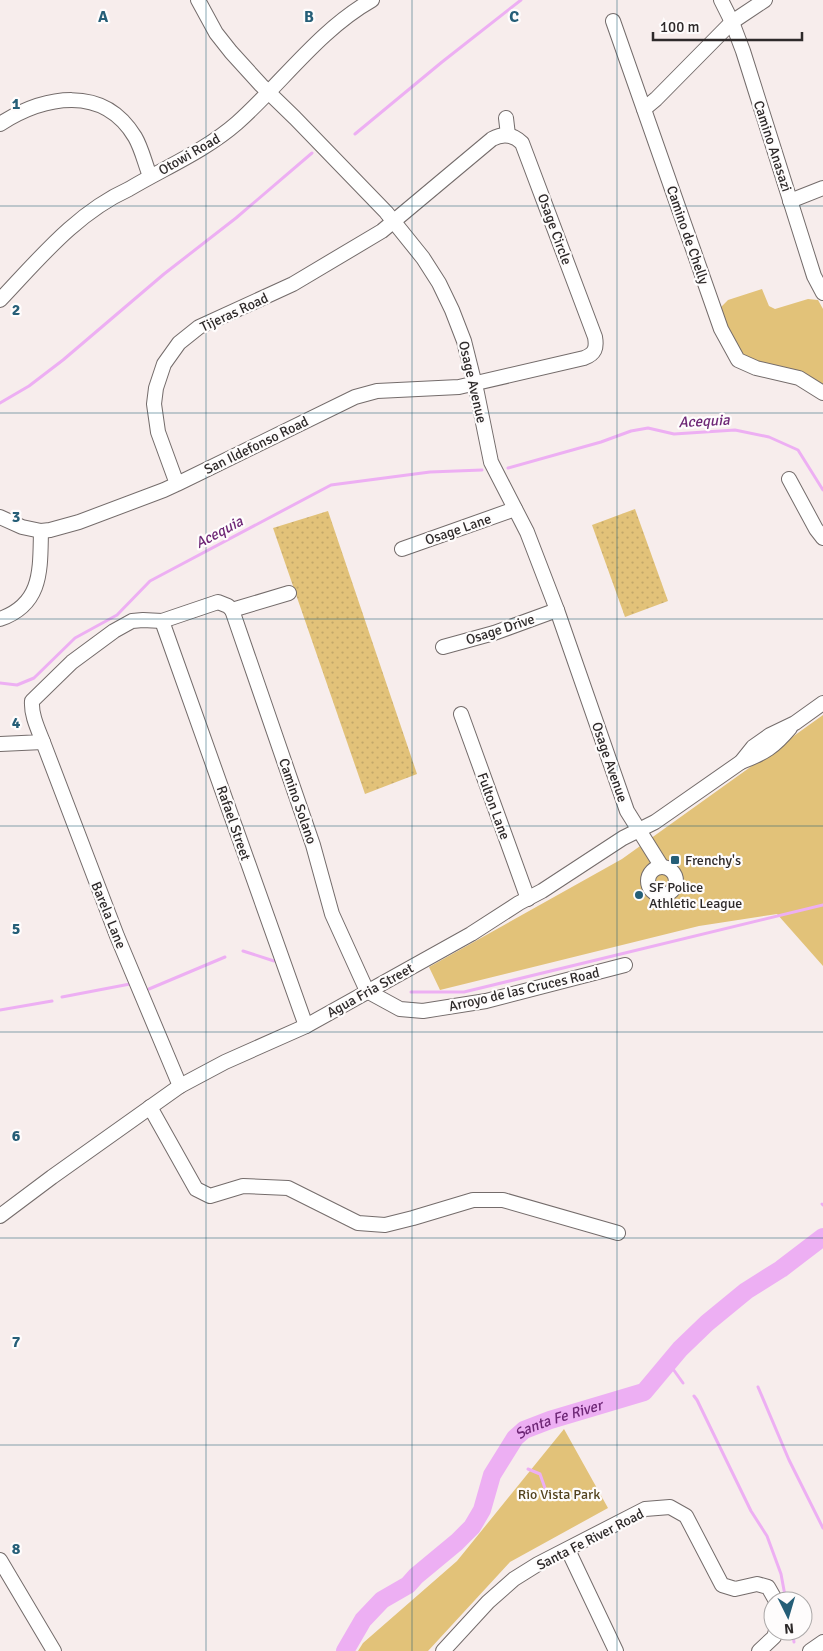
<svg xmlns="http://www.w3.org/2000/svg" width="823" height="1651" font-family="Signika,sans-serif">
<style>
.grass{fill:url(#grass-dots)}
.park{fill:#e2c279}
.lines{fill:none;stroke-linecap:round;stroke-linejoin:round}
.stream{stroke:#edaff3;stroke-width:3}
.river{stroke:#edaff3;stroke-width:18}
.minor-casing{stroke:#746c6b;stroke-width:16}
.minor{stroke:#fff;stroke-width:14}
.grid{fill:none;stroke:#255e77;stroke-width:1;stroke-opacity:0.55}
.poi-dot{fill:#255e77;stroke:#fefcfc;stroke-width:2}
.labels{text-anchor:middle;stroke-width:4.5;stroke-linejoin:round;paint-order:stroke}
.street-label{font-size:14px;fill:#2e2a2a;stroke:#fefcfc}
.poi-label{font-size:14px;fill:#2e2a2a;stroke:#fefcfc;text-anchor:start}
.park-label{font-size:14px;fill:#53431e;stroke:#fefcfc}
.water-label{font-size:15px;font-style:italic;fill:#6e2776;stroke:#fefcfc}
.grid-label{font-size:16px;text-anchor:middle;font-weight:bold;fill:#255e77;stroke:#fefcfc;stroke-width:4.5;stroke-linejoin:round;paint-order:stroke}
</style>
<defs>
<pattern id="grass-dots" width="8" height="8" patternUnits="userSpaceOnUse" patternTransform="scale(1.25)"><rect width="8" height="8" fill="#e2c279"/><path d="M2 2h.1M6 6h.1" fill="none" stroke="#c2a769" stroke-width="1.8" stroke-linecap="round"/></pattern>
</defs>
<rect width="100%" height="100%" fill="#f7edec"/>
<!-- grass -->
<g class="grass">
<path d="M635,509L668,601L625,617L592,525Z"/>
<path d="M328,511L417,774L365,794L273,528Z"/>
</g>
<!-- park -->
<g class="park">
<path d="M762,289L769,306L775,309L808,299L818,300L823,309V385C812,378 800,372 788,368C774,363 755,365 743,354C731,343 726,323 719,309L728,300Z"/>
<path d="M823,715V966L777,914L699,926L440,990L429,967L622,859Z"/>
<path d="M564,1429L608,1508L510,1562L428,1651H358L363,1643L457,1561Z"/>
</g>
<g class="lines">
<!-- stream -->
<g class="stream">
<path d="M355,134L442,62L521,0"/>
<path d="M0,403L29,386L63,360L164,274L236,218L312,153"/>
<path d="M508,468L601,442L631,431L648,428L674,434L735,430L769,437L798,450L823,490"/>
<path d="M0,683L17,685L34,678L75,638L117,615L150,581L331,485L430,472L482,470"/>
<path d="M243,951L274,961"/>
<path d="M149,989L225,957"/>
<path d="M411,992H464L823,905"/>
<path d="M62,997L130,984"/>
<path d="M0,1010L52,1001"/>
<path d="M822,1204L823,1205"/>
<path d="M668,1362L683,1383"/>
<path d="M758,1387L789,1460L823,1528"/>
<path d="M694,1396L697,1400L751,1511L767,1536L781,1574L786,1601"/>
<path d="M528,1469L540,1474L546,1491"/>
<path d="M792,1631L794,1642"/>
</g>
<!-- river -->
<path class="river" id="s1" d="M345,1651L363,1620L382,1600L408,1585L416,1576L457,1542L472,1527L482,1510L492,1475L515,1438L524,1430L550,1420L644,1392L680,1349L707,1323L746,1291L781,1269L823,1237"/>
<!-- minor casing -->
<g class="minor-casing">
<g id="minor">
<path d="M198,0L216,33L231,52L261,85L295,118L386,212L423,258L439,283L452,310L464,341L477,393L491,462L527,532L557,610L627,811L662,867"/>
<path d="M721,0L732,22L743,51L814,276L823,293"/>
<path d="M613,21L721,329L738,360L756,368L799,378L823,393"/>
<path d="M644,109L656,99L732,22L765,0"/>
<path d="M506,118L508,135"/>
<path d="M0,124C44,96 103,84 135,137C142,149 145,164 150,176"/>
<path d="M790,201L823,188"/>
<path d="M0,300C39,259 76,213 129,189C164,168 205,151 237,123C282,83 319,30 372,0"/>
<path d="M789,479L816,529L823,538"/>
<path d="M0,517L22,527L41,531L50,530L79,522L164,490L177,484L355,397L377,391L459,387L584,358C595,354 597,348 595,337L522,143C513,134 503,133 492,139L382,231L293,284L199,327L179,343L164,364L156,388L154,404L158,432L177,484"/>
<path d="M402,549L515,509"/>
<path d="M232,610L313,845L332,914L367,991L400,1009L423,1011L486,1001L625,965"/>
<path d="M0,619C43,604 40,569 41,531"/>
<path d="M162,621L306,1026"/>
<path d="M443,647L494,633L557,610"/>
<path d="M461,714L528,899"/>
<path d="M43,742L117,936L180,1086"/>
<path d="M0,744L43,742C38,729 31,715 32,701L72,662L114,631L132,621L143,620L162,621L218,602L228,606L232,610L289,593"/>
<path d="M741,762C765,753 774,747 790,728"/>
<circle cx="662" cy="881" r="14"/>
<path d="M150,1107L196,1189L210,1196L243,1186L288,1188L358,1223L385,1225L413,1218L473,1200H503L618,1233"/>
<path d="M0,1216L52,1177L180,1086L225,1062L306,1026L471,934L519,903L542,891L623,838L655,822L741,762L753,747L770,735L795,723L823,703"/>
<path d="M568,1550L616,1651"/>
<path d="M0,1560L54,1651"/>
<path d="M443,1651L488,1602L514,1579L538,1564L645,1509L670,1507L686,1516L722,1585L735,1589L757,1584L768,1587L776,1601"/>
<path d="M759,1651L774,1637L776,1631"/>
<path d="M810,1651L823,1642"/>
</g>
</g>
<!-- minor -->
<use href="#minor" class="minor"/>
</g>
<!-- grid -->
<path class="grid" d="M206,0V1651M412,0V1651M617,0V1651M0,206H823M0,413H823M0,619H823M0,826H823M0,1032H823M0,1238H823M0,1445H823"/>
<!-- markers -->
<g class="poi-dot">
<rect x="670" y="855" width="10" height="10" rx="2.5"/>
<circle cx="639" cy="895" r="5"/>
</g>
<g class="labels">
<!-- street labels -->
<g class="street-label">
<text transform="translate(773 146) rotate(72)" y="5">Camino Anasazi</text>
<text transform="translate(189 154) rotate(-30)" y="5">Otowi Road</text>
<text transform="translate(555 229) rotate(70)" y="5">Osage Circle</text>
<text transform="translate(688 235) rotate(71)" y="5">Camino de Chelly</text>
<text transform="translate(234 312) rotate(-25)" y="5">Tijeras Road</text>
<text transform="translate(473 382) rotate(77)" y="5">Osage Avenue</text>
<text transform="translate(256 445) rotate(-26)" y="5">San Ildefonso Road</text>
<text transform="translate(458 529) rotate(-19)" y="5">Osage Lane</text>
<text transform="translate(500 629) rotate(-18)" y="5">Osage Drive</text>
<text transform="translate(610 762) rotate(71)" y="5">Osage Avenue</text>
<text transform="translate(298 801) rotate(71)" y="5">Camino Solano</text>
<text transform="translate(494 806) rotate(70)" y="5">Fulton Lane</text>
<text transform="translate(234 823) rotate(71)" y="5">Rafael Street</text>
<text transform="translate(109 915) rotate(68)" y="5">Barela Lane</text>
<text transform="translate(524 989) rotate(-13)" y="5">Arroyo de las Cruces Road</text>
<text transform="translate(370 990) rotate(-29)" y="5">Agua Fria Street</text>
<text transform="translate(590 1539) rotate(-27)" y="5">Santa Fe River Road</text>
</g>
<!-- poi labels -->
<g class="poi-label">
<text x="685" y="865">Frenchy's</text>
<text x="649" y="892">SF Police<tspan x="649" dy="16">Athletic League</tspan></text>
</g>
<!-- park labels -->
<g class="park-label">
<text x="559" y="1499">Rio Vista Park</text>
</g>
<!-- water labels -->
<g class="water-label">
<text transform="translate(704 421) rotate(-3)" y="5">Acequia</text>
<text transform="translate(219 532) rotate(-28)" y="5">Acequia</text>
<text dy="5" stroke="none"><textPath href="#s1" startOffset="328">Santa Fe River</textPath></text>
</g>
</g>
<g class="grid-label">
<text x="103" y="22">A</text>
<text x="309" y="22">B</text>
<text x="514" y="22">C</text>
<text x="16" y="109">1</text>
<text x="16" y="315">2</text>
<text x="16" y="522">3</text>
<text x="16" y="728">4</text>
<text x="16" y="934">5</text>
<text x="16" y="1141">6</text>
<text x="16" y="1347">7</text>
<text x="16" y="1554">8</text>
</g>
<!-- north arrow -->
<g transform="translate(788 1616) rotate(175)"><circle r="24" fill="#fefcfc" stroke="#aba8a8"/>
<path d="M0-4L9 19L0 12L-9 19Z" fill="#255e77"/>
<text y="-8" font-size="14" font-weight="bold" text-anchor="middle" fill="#2e2a2a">N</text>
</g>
<!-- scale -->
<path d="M653 32v8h149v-8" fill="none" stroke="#2e2a2a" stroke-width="2.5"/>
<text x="660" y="32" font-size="15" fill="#2e2a2a" stroke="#fefcfc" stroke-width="4" paint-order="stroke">100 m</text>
</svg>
